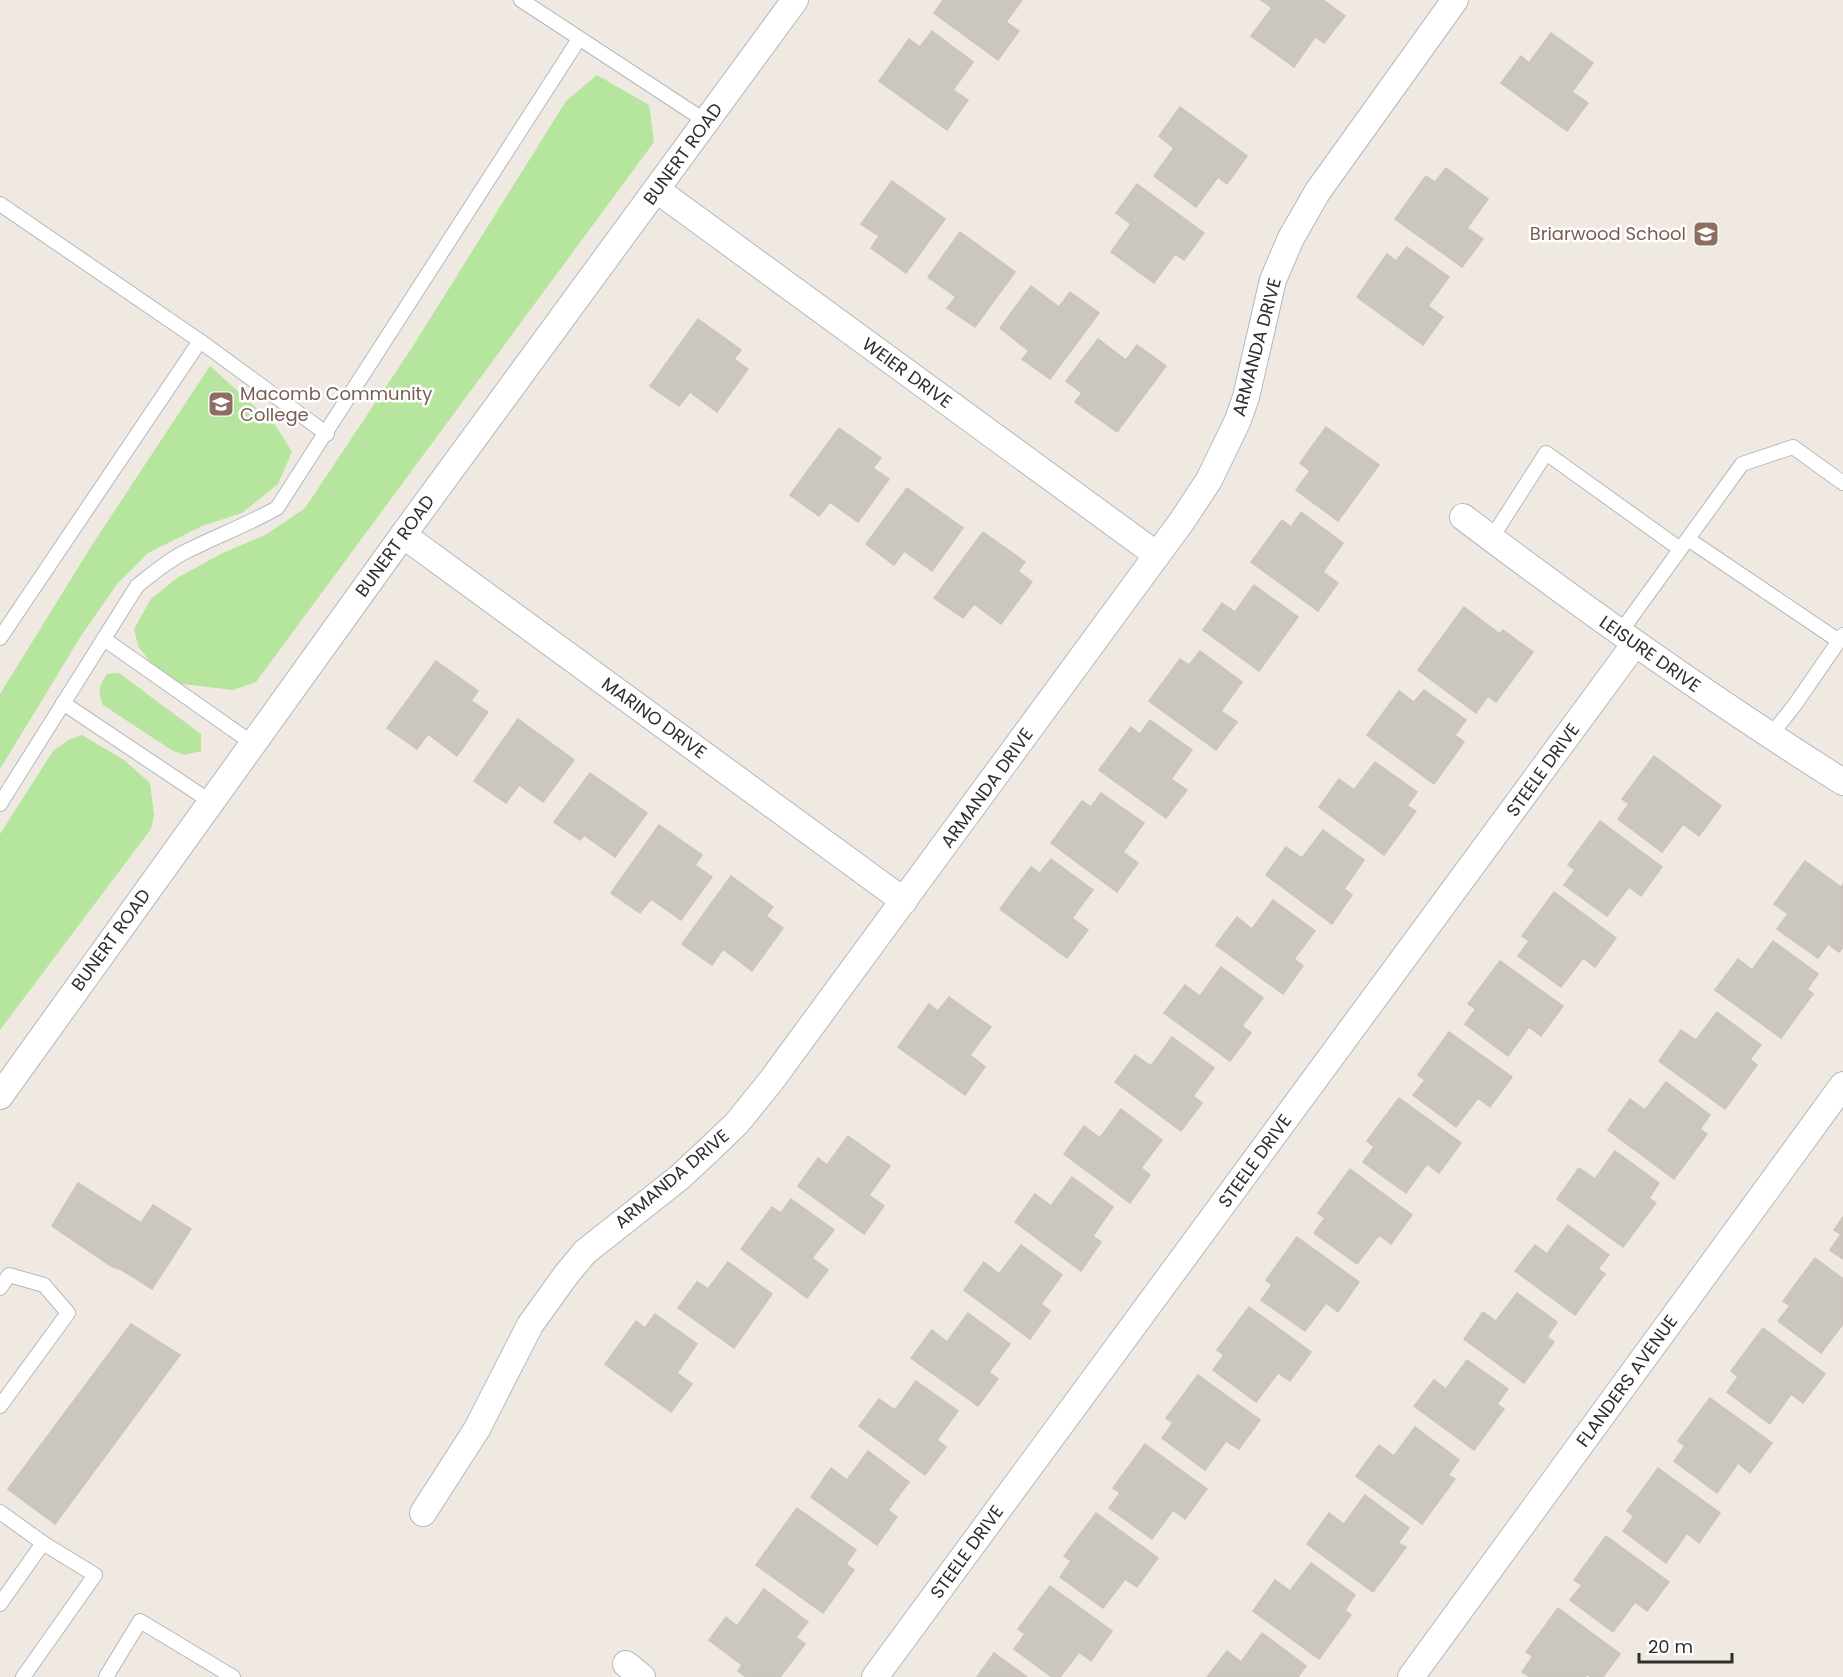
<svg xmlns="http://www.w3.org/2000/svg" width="1843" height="1677" font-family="Poppins,sans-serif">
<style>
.green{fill:#b6e59e}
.building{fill:#cbc7bf;stroke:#cbc5ba;stroke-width:1.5}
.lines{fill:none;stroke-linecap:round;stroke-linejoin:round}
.lane-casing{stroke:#b4b7c1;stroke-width:16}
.street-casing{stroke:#b4b7c1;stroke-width:28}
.lane{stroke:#fff;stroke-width:14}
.street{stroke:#fff;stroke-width:26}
.labels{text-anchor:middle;stroke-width:5;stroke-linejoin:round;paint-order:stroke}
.street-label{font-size:18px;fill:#2e2e2e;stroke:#fff}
.education-label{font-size:18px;fill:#785e54;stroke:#fff;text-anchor:end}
</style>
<rect width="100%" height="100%" fill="#efe9e1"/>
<!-- green -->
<g class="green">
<path d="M597,75L649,105L654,142L256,682L233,690L166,682L138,646L134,629L151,599L177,578L221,554L267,534L305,508L413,346L566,101Z"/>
<path d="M210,366L276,426L292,452L278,484L242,513L202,526L148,553L117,584L81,636L0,769V694L92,545Z"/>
<path d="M119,673L201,734V751L185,755L173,751L103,705C97,692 99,686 107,674Z"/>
<path d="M82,735L124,760L150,783L154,815L151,829L0,1030V834L53,751L70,739Z"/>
</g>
<!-- building -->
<g class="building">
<path d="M943,0H1022L1006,22L1019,31L998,60L934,13Z"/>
<path d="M1261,0H1323L1345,16L1324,43L1315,37L1294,67L1251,36L1272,8Z"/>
<path d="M932,31L973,62L953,90L968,100L947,130L879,81L909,39L920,47Z"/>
<path d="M1551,33L1593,63L1572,92L1588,103L1567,131L1501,83L1521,56L1529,63Z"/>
<path d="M1180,107L1247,156L1227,184L1218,177L1196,207L1154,176L1174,148L1159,136Z"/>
<path d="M1446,168L1488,199L1467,228L1483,239L1462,267L1395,219L1426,176L1435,182Z"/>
<path d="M892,181L945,219L906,273L871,248L879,236L861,224Z"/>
<path d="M1137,184L1204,233L1184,260L1175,254L1154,283L1111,252L1131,224L1116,213Z"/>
<path d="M960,232L1015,272L975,327L947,308L956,297L928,277Z"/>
<path d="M1407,247L1449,277L1428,306L1443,317L1423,345L1357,297L1387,254L1396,261Z"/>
<path d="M1031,286L1059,307L1070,292L1099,313L1050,379L1022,359L1029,351L1000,328Z"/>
<path d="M698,319L741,350L734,359L748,369L717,412L690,392L679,406L650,386Z"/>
<path d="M1098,339L1126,360L1137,345L1166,366L1117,432L1075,402L1082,393L1066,381Z"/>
<path d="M1326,427L1379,465L1338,521L1296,490L1310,471L1300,463Z"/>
<path d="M839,428L881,458L873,468L889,479L858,522L830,502L819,516L790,495Z"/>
<path d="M907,488L963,528L932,571L904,551L894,565L866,544Z"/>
<path d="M1301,512L1343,543L1323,572L1338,583L1318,611L1251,562L1282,520L1291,527Z"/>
<path d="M983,532L1025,562L1018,571L1032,582L1001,624L974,604L963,618L934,598Z"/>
<path d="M1254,585L1298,617L1259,671L1203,630L1222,603L1235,612Z"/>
<path d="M1464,607L1500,634L1503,630L1533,652L1496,702L1488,696L1476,713L1418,670Z"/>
<path d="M1200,651L1242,682L1221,711L1237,722L1216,750L1149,701L1180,659L1189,665Z"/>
<path d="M436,661L478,691L471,701L488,712L457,756L428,734L417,749L387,728Z"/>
<path d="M1424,690L1466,720L1455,735L1464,742L1434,784L1367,735L1399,691L1414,702Z"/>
<path d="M518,719L574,760L543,802L519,785L506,803L474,781Z"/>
<path d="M1150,720L1192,750L1171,779L1187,790L1166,818L1099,770L1131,727L1140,734Z"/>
<path d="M1654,756L1721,806L1699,836L1683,824L1662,852L1618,819L1629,804L1622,799Z"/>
<path d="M1375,762L1417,792L1407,806L1416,811L1384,855L1319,807L1339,779L1354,790Z"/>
<path d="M590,773L647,813L615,857L584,835L580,840L554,822Z"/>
<path d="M1101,793L1144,823L1123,852L1138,863L1117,892L1051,843L1082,801L1091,807Z"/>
<path d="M1600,821L1662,867L1641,896L1629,887L1607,916L1564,885L1575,870L1568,865Z"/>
<path d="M659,825L702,855L695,865L712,877L681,920L651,899L640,913L611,893Z"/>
<path d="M1323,830L1364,860L1344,889L1352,895L1332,924L1266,875L1286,847L1302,858Z"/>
<path d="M1051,859L1093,890L1072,918L1088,930L1067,958L1000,909L1031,867L1040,873Z"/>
<path d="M1805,861L1841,887L1843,884V947L1839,952L1828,944L1818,958L1777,929L1788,914L1774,904Z"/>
<path d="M731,876L773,907L766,916L783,928L752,971L723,949L712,965L682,944Z"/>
<path d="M1554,892L1616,938L1595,967L1583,958L1561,987L1518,956L1529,941L1522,936Z"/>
<path d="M1273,900L1315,931L1294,959L1303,966L1283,994L1216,945L1237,917L1252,929Z"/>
<path d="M1773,941L1818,974L1807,989L1813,994L1781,1038L1715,990L1738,959L1752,970Z"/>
<path d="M1500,961L1563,1006L1541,1036L1529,1027L1508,1056L1465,1024L1476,1009L1468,1004Z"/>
<path d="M1221,967L1263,998L1242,1026L1251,1033L1230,1061L1164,1013L1185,985L1200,996Z"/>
<path d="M949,997L991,1027L970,1055L985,1067L965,1095L898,1047L929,1004L938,1011Z"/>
<path d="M1717,1012L1761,1045L1750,1059L1757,1065L1725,1109L1659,1061L1681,1030L1696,1040Z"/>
<path d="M1449,1032L1512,1077L1490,1107L1478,1098L1456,1127L1413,1095L1425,1080L1418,1075Z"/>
<path d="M1172,1037L1214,1068L1193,1096L1202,1103L1181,1131L1115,1082L1135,1055L1151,1066Z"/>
<path d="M1666,1082L1710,1115L1700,1129L1707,1134L1674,1179L1608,1130L1630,1099L1645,1110Z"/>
<path d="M1399,1098L1461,1143L1439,1173L1427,1164L1406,1193L1363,1162L1374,1147L1367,1141Z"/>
<path d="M1121,1109L1162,1140L1141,1168L1150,1175L1130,1203L1064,1154L1084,1126L1100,1138Z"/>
<path d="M848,1136L890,1166L869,1195L884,1206L864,1234L798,1186L818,1158L827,1165Z"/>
<path d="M1615,1151L1659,1183L1649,1198L1656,1203L1623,1247L1557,1199L1579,1168L1595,1179Z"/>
<path d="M1350,1169L1412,1215L1391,1244L1379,1235L1357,1264L1314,1233L1325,1218L1318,1213Z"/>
<path d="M1072,1177L1113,1207L1093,1236L1101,1242L1081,1271L1015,1222L1035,1194L1051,1206Z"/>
<path d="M78,1183L141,1223L153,1205L191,1229L152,1289L122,1270L111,1266L52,1226Z"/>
<path d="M791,1199L834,1230L812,1258L828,1270L807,1298L741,1249L772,1207L781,1213Z"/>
<path d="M1843,1217V1259L1830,1250L1841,1234L1834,1230Z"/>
<path d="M1568,1225L1609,1255L1598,1269L1605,1274L1575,1315L1515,1271L1535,1245L1547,1254Z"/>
<path d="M1297,1237L1359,1282L1338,1312L1326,1303L1305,1331L1261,1300L1272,1285L1266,1280Z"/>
<path d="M1021,1245L1062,1275L1041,1304L1050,1311L1030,1339L964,1290L984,1262L999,1274Z"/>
<path d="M1815,1258L1843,1279V1324L1821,1353L1778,1321L1790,1306L1783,1301Z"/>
<path d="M728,1262L772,1294L734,1348L678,1308L697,1282L708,1289Z"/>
<path d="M1517,1293L1557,1322L1547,1337L1554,1342L1524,1383L1464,1339L1483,1312L1496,1321Z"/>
<path d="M1249,1307L1311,1352L1290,1381L1278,1373L1256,1402L1213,1370L1224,1355L1217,1350Z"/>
<path d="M968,1313L1010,1344L989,1372L998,1379L978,1406L911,1358L932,1330L947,1342Z"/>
<path d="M655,1314L697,1344L677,1373L692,1384L671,1412L605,1364L636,1321L645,1328Z"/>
<path d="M131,1324L180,1355L55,1524L8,1489Z"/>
<path d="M1763,1328L1825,1374L1803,1403L1791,1394L1770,1424L1727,1392L1738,1377L1731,1371Z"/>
<path d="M1467,1360L1508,1389L1497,1404L1504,1409L1474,1450L1414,1406L1434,1380L1446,1389Z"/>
<path d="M1198,1375L1260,1420L1239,1449L1226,1441L1205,1470L1162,1438L1173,1423L1166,1418Z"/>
<path d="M916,1381L958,1411L937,1440L946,1447L925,1475L859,1426L879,1399L895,1410Z"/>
<path d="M1710,1398L1772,1443L1750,1473L1738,1463L1717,1493L1674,1461L1685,1446L1678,1441Z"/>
<path d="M1415,1427L1459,1460L1448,1475L1455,1479L1422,1524L1356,1476L1379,1445L1394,1456Z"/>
<path d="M1145,1444L1207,1489L1185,1519L1173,1510L1152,1539L1109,1508L1120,1493L1113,1488Z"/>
<path d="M868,1451L909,1482L888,1510L897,1517L877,1545L811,1497L831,1468L847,1480Z"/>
<path d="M1658,1468L1720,1513L1699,1543L1687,1533L1666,1563L1623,1531L1634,1516L1627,1511Z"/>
<path d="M1365,1495L1409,1528L1398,1543L1406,1547L1373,1592L1307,1544L1329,1513L1344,1524Z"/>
<path d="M797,1508L856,1550L846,1564L854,1570L823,1613L756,1565Z"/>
<path d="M1096,1513L1158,1558L1137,1587L1125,1579L1103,1608L1060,1577L1071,1561L1064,1556Z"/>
<path d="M1606,1536L1669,1582L1647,1611L1635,1602L1613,1632L1570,1600L1582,1585L1574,1580Z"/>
<path d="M1311,1563L1355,1595L1345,1610L1351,1615L1319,1659L1253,1611L1275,1580L1290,1591Z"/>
<path d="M1050,1586L1112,1631L1091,1661L1079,1652L1060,1677H1052L1014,1649L1025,1634L1018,1629Z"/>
<path d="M764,1589L808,1622L796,1637L805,1644L780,1677H746L738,1671L742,1665L709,1640L726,1617L737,1626Z"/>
<path d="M1558,1608L1620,1654L1603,1677H1591L1587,1674L1585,1677H1530L1522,1672L1533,1656L1526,1652Z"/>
<path d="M1262,1633L1306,1666L1298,1677H1207L1227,1651L1241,1662Z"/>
<path d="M994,1653L1027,1677H977Z"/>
</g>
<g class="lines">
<!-- lane casing -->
<g class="lane-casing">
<g id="lane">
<path d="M521,0L707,122"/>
<path d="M0,204L200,341L327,434"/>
<path d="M1491,539L1546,453L1680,549"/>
<path d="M1688,539L1839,641"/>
<path d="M1619,634L1742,464L1793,447L1843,483"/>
<path d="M0,638L200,341"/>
<path d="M104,639L252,743"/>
<path d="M63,703L211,802"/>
<path d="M1770,736L1794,706L1843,635"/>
<path d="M0,804L137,586C152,574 166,562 183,553C214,537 247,525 277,508L579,39"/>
<path d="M0,1288L9,1275L44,1285L68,1313L0,1406"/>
<path d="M0,1512L43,1543L0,1604"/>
<path d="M23,1677L95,1575L43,1543"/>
<path d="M106,1677L140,1621L233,1677"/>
</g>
</g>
<!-- street casing -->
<g class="street-casing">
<g id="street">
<path d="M657,190L1157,555"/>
<path d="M1463,517C1587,611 1711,699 1843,782"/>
<path d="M403,535L904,901"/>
<path d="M0,1096L403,535L795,0"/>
<path d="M423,1513L477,1429L530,1325L566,1275L585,1252L680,1177L711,1148L737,1123L771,1081L1182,521L1209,480L1238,420L1246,397L1273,280L1291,238L1318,191L1455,0"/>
<path d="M626,1664L642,1677"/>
<path d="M875,1677L1634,645"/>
<path d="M1411,1677L1843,1085"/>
</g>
</g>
<!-- lane -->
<use href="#lane" class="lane"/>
<!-- street -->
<use href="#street" class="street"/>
</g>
<!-- icons -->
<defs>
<g id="school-square" transform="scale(1.35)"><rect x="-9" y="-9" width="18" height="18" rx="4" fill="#8d6e63" stroke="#fff"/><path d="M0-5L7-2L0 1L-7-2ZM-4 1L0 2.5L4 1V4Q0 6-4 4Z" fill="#fff"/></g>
<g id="university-square" transform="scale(1.35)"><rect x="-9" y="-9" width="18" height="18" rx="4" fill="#8d6e63" stroke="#fff"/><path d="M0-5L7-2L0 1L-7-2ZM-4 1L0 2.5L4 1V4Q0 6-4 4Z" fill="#fff"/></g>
</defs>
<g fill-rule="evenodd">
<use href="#school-square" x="1706" y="234"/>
<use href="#university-square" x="221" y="404"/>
</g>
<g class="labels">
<!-- street labels -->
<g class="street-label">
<text transform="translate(683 154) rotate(-54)" y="6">BUNERT ROAD</text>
<text transform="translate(1257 347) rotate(-75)" y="6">ARMANDA DRIVE</text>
<text transform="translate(907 373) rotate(36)" y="6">WEIER DRIVE</text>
<text transform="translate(395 546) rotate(-54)" y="6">BUNERT ROAD</text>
<text transform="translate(1650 654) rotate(35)" y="6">LEISURE DRIVE</text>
<text transform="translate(654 718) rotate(36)" y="6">MARINO DRIVE</text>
<text transform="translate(1543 770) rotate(-54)" y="6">STEELE DRIVE</text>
<text transform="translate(987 788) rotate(-54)" y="6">ARMANDA DRIVE</text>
<text transform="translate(111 940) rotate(-54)" y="6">BUNERT ROAD</text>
<text transform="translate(1255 1161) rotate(-54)" y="6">STEELE DRIVE</text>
<text transform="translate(672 1179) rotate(-40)" y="6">ARMANDA DRIVE</text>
<text transform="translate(1627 1381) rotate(-54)" y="6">FLANDERS AVENUE</text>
<text transform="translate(967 1552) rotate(-54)" y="6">STEELE DRIVE</text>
</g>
<!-- education labels -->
<g class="education-label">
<text x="1686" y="240">Briarwood School</text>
<text x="240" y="400" text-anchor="start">Macomb Community<tspan x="240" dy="21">College</tspan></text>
</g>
</g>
<!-- scale -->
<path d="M1639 1653v9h93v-9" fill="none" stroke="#2e2e2e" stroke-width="3"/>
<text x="1648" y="1653" font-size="18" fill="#2e2e2e" stroke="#ffffff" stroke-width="4.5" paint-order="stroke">20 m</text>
</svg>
